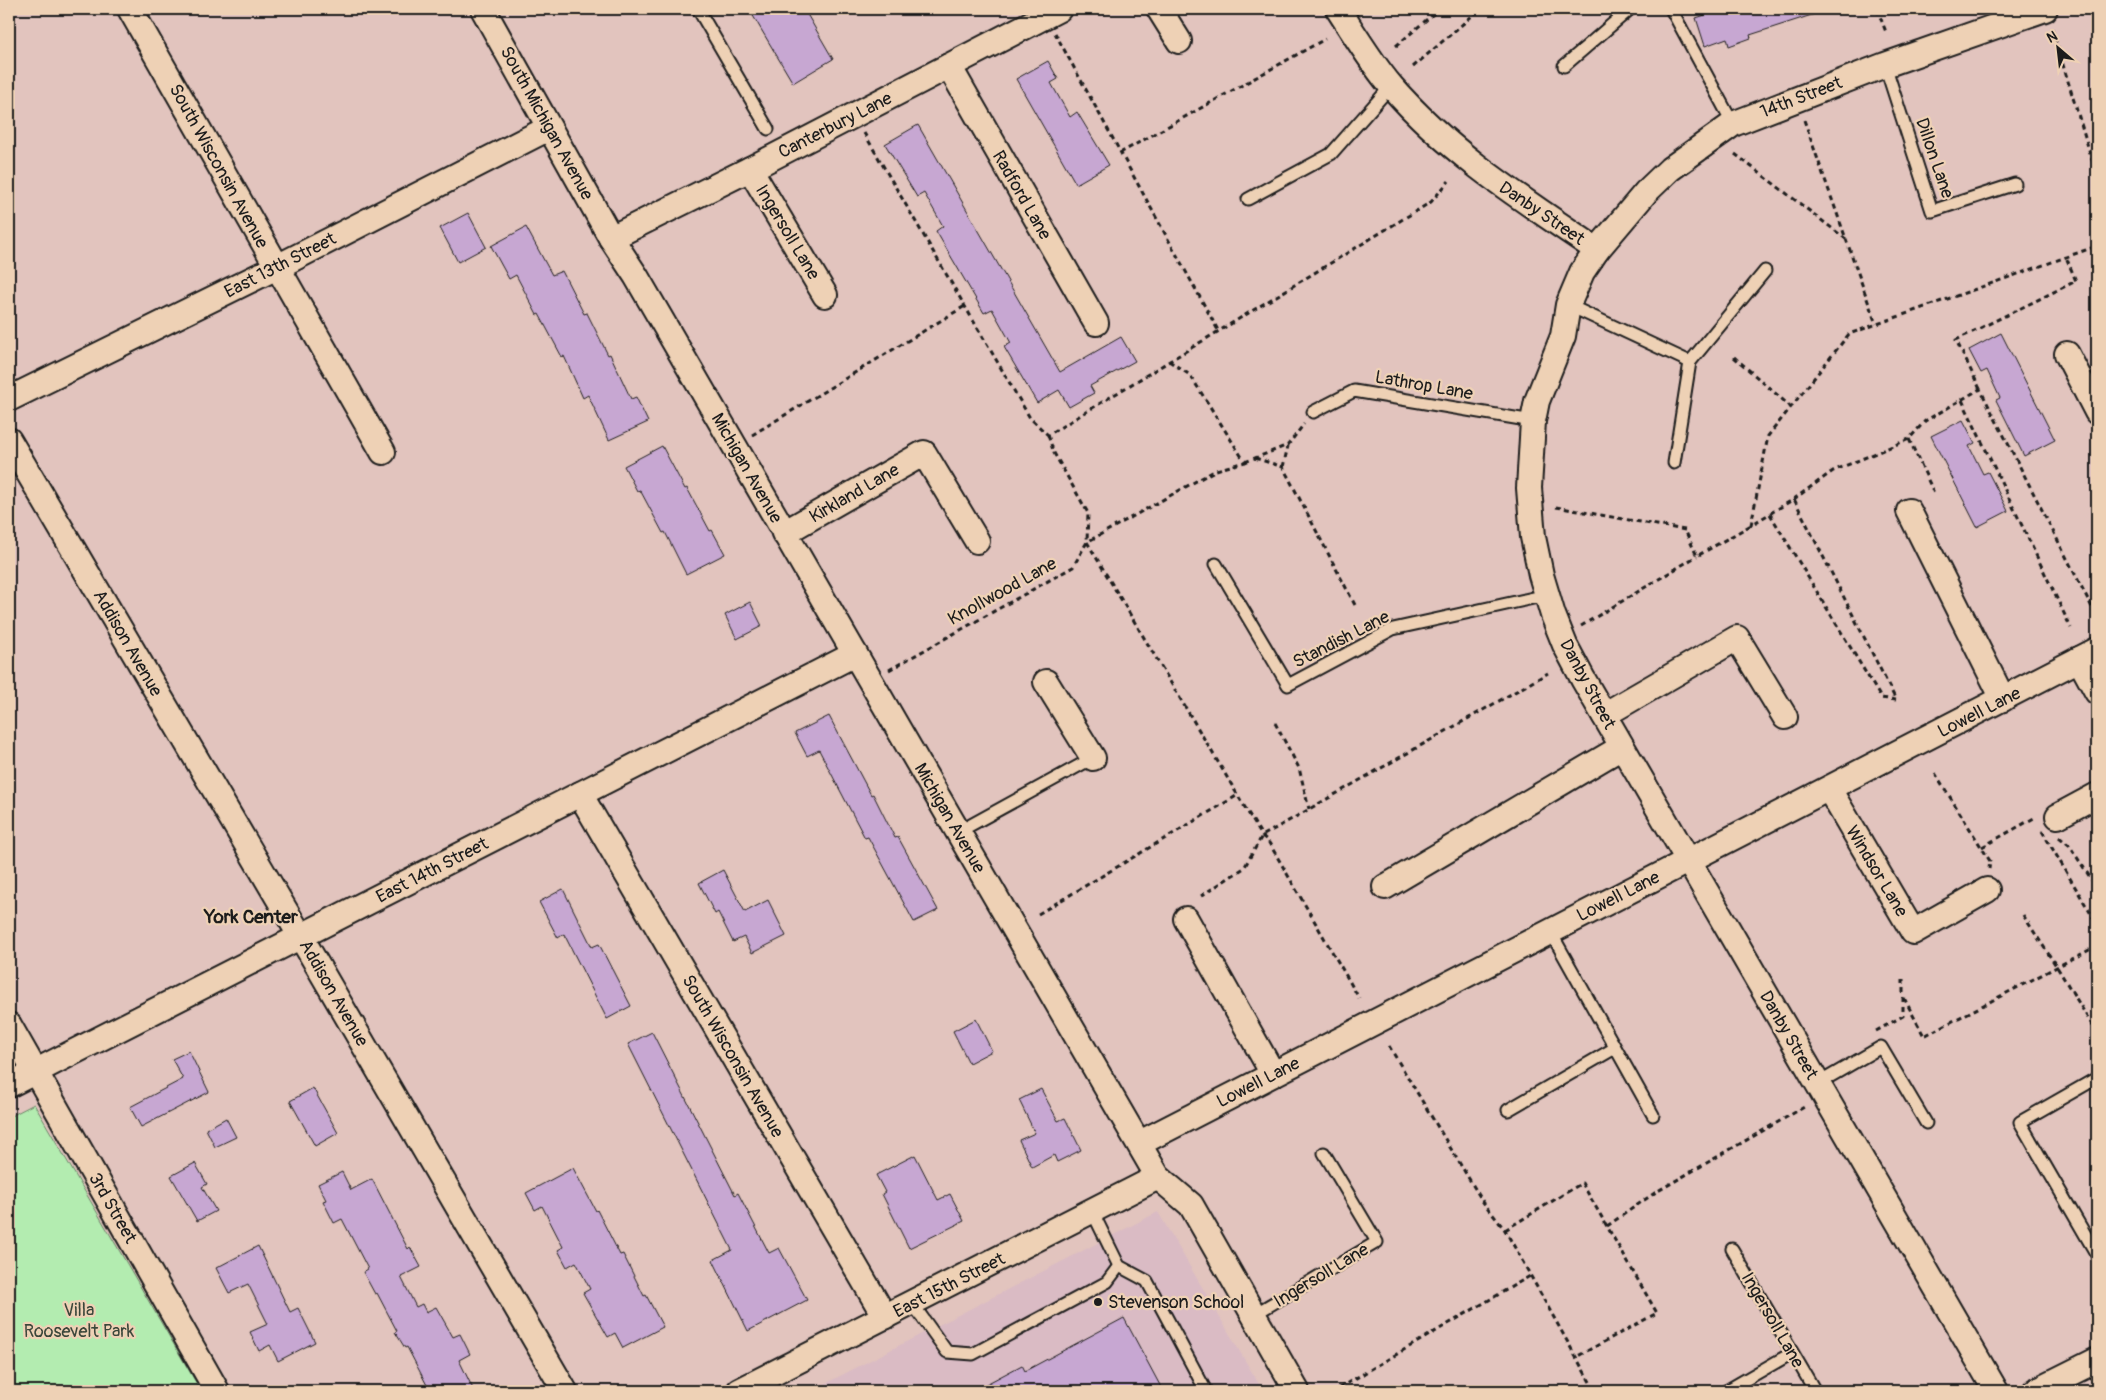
<svg xmlns="http://www.w3.org/2000/svg" width="2106" height="1400" font-family="Pangolin,sans-serif">
<style>
.built{fill:#dabbc4}
.green{fill:#b3ecb0;stroke:#688466}
.building{fill:#c7a7d2;stroke:#1c1c1c}
.lines{fill:none;stroke-linecap:round;stroke-linejoin:round}
.lane-casing{stroke:#1c1c1c;stroke-width:15}
.street-casing{stroke:#1c1c1c;stroke-width:28}
.path{stroke:#1c1c1c;stroke-width:3;stroke-dasharray:5 4;stroke-linecap:butt}
.lane{stroke:#eed1b5;stroke-width:11}
.street{stroke:#eed1b5;stroke-width:24}
.poi-dot{fill:#1c1c1c;stroke:#eed1b5;stroke-width:2}
.labels{text-anchor:middle;stroke-width:4.5;stroke-linejoin:round;paint-order:stroke}
.street-label{font-size:18px;fill:#1c1c1c;stroke:#eed1b5}
.poi-label{font-size:18px;fill:#1c1c1c;stroke:#eed1b5;text-anchor:start}
.park-label{font-size:18px;fill:#3a463a;stroke:#eed1b5}
.neighbourhood-label{font-size:19px;font-weight:bold;fill:#1c1c1c;stroke:#eed1b5}
</style>
<rect width="100%" height="100%" fill="#e2c4be"/>
<filter id="ink" filterUnits="userSpaceOnUse"><feTurbulence type="fractalNoise" baseFrequency=".02" numOctaves="2"/><feDisplacementMap in="SourceGraphic" scale="10" xChannelSelector="R" yChannelSelector="G"/><feConvolveMatrix kernelMatrix="1 2 1 2 8 2 1 2 1" color-interpolation-filters="sRGB"/></filter>
<g filter="url(#ink)">
<!-- built -->
<path class="built" d="M1158,1212L1263,1391H811Z"/>
<!-- green -->
<path class="green" d="M34,1104L201,1391H9V1117Z"/>
<!-- building -->
<g class="building">
<path d="M749,9H804L833,59L793,83Z"/>
<path d="M1723,9H1820L1821,12L1750,35L1751,38L1729,46L1727,38L1705,46L1696,18Z"/>
<path d="M1048,61L1058,79L1051,83L1070,117L1077,112L1109,165L1076,184L1016,79Z"/>
<path d="M918,125L1060,372L1121,337L1135,361L1090,386L1094,393L1069,407L1059,390L1037,403L1004,347L1011,343L992,309L984,313L936,231L943,226L924,193L917,197L885,144Z"/>
<path d="M468,213L486,247L458,262L440,228Z"/>
<path d="M526,227L552,275L562,271L584,314L587,313L608,355L610,354L631,399L636,397L648,422L609,440L588,395L583,398L564,356L562,357L539,314L537,315L516,275L509,279L491,246Z"/>
<path d="M2001,333L2055,440L2024,456L1996,400L2000,398L1987,370L1981,373L1969,350Z"/>
<path d="M1963,420L1975,443L1969,446L1983,474L1988,472L2008,511L1977,527L1931,436Z"/>
<path d="M662,446L685,489L687,488L710,531L712,530L725,554L686,574L665,532L663,533L640,490L637,491L624,466Z"/>
<path d="M750,602L762,626L737,639L725,615Z"/>
<path d="M829,716L871,795L873,794L895,838L898,837L938,910L914,922L868,837L865,838L819,750L807,756L795,733Z"/>
<path d="M723,870L745,912L768,900L786,936L752,953L744,937L733,942L718,912L715,914L699,883Z"/>
<path d="M563,889L592,947L599,944L631,1006L607,1019L564,934L558,938L539,902Z"/>
<path d="M976,1019L992,1051L969,1063L953,1031Z"/>
<path d="M652,1032L735,1195L738,1193L769,1253L779,1248L807,1300L748,1331L713,1260L732,1250L628,1044Z"/>
<path d="M189,1051L209,1092L141,1127L130,1107L183,1079L172,1059Z"/>
<path d="M313,1088L338,1133L315,1146L290,1101Z"/>
<path d="M1041,1089L1058,1121L1065,1118L1081,1150L1057,1162L1054,1155L1032,1167L1019,1140L1035,1133L1019,1100Z"/>
<path d="M226,1118L236,1137L215,1147L206,1129Z"/>
<path d="M915,1155L938,1200L950,1194L964,1221L909,1248L882,1194L885,1192L876,1175Z"/>
<path d="M195,1163L207,1184L202,1187L216,1211L197,1221L171,1176Z"/>
<path d="M573,1168L596,1211L597,1210L620,1255L623,1254L644,1296L646,1295L663,1327L623,1348L615,1333L608,1337L583,1293L590,1289L576,1262L567,1267L558,1250L563,1247L542,1206L535,1210L526,1193Z"/>
<path d="M342,1172L351,1190L372,1179L408,1249L410,1247L421,1267L401,1277L416,1307L422,1304L426,1312L436,1307L453,1337L460,1334L470,1354L459,1360L474,1391H430L407,1347L405,1348L395,1332L397,1331L377,1293L375,1294L363,1272L368,1269L342,1219L334,1223L323,1201L326,1200L318,1184Z"/>
<path d="M258,1246L290,1312L298,1308L315,1342L278,1361L270,1345L259,1351L250,1332L268,1324L248,1284L229,1293L216,1268Z"/>
<path d="M1124,1318L1163,1391H973L1022,1365L1025,1371Z"/>
</g>
<g class="lines">
<!-- lane casing -->
<g class="lane-casing">
<g id="lane">
<path d="M698,9L768,129"/>
<path d="M1671,9L1733,124"/>
<path d="M1885,65L1932,211L2015,184"/>
<path d="M1564,66L1630,9"/>
<path d="M1248,199L1331,154L1391,86"/>
<path d="M1568,305L1690,362"/>
<path d="M1313,412L1354,391L1533,421"/>
<path d="M1674,463L1690,362L1765,271"/>
<path d="M1216,564L1288,685L1393,629L1547,595"/>
<path d="M958,832L1093,758"/>
<path d="M1550,931L1653,1115"/>
<path d="M2097,1078L2020,1122L2097,1255"/>
<path d="M1817,1084L1881,1047L1926,1123"/>
<path d="M1508,1110L1615,1048"/>
<path d="M1092,1211L1119,1266L1147,1281L1206,1391"/>
<path d="M1732,1249L1815,1391"/>
<path d="M912,1303L947,1352L973,1354L1107,1282L1119,1266"/>
<path d="M1253,1315L1377,1242L1324,1153"/>
<path d="M1726,1391L1792,1353"/>
</g>
</g>
<!-- street casing -->
<g class="street-casing">
<g id="street">
<path d="M130,9L383,452"/>
<path d="M483,9L611,238L636,276L1158,1177L1191,1205L1297,1391"/>
<path d="M1159,9L1179,41"/>
<path d="M1338,9C1355,35 1372,64 1392,87C1450,154 1525,201 1597,250"/>
<path d="M949,66L1096,323"/>
<path d="M750,169L825,295"/>
<path d="M611,238L750,169L1059,9"/>
<path d="M2067,354L2097,412"/>
<path d="M9,399L277,267L549,128"/>
<path d="M9,440L301,937L565,1391"/>
<path d="M1909,511L2003,699"/>
<path d="M784,533L924,453L977,541"/>
<path d="M2079,659L2097,692"/>
<path d="M1046,682L1093,758"/>
<path d="M1604,715L1737,638L1785,717"/>
<path d="M1829,789L1913,932L1987,890"/>
<path d="M580,794L885,1317"/>
<path d="M2058,816L2097,795"/>
<path d="M1385,887L1622,747"/>
<path d="M1186,919L1273,1074"/>
<path d="M9,1025L217,1391"/>
<path d="M9,1085L855,654"/>
<path d="M1140,1143L2097,650"/>
<path d="M739,1391L1158,1177"/>
<path d="M1996,1391L1583,679L1565,645L1553,615L1541,575L1533,537L1529,488L1533,421L1537,401L1563,336L1568,305L1582,272L1597,250L1646,192L1670,169L1733,124L1885,65L2045,9"/>
<path d="M2035,1391L2097,1360"/>
</g>
</g>
<!-- path -->
<g class="path">
<path d="M1877,9L1886,32"/>
<path d="M2052,29L2097,176"/>
<path d="M1055,33L1219,332"/>
<path d="M1396,46L1439,9"/>
<path d="M1413,67L1480,9"/>
<path d="M1804,120L1876,324"/>
<path d="M864,133L1030,418L1048,435L1431,202L1449,181"/>
<path d="M1120,153L1325,39"/>
<path d="M1735,154L1846,239"/>
<path d="M1734,357L1791,407"/>
<path d="M1169,361L1190,375L1245,462L1216,470L1087,542L1262,836L1268,841L1359,998"/>
<path d="M1980,389L1956,340L2076,281L2066,257"/>
<path d="M1962,400L2071,628"/>
<path d="M752,435L965,306"/>
<path d="M1909,439L1934,493"/>
<path d="M1255,458L1283,467L1355,605"/>
<path d="M1245,462L1288,445L1304,424"/>
<path d="M1283,467L1288,446"/>
<path d="M1556,507L1685,530L1697,556L1751,525"/>
<path d="M1770,514L1881,698L1896,700L1794,499"/>
<path d="M2096,615L1980,389L1925,421L1909,439L1833,471L1794,499L1751,525L1768,436L1849,334L2097,246"/>
<path d="M1581,626L1697,556"/>
<path d="M889,670L1073,567L1087,542L1088,513L1054,453L1048,435"/>
<path d="M1275,723L1299,768L1309,809"/>
<path d="M1935,773L1990,861L1989,869"/>
<path d="M2042,831L2097,924"/>
<path d="M2059,837L2069,845L2097,888"/>
<path d="M1982,847L2034,818"/>
<path d="M1201,896L1244,868L1262,836L1548,673"/>
<path d="M1038,914L1238,795"/>
<path d="M2023,915L2057,967L2097,1033"/>
<path d="M1904,998L1924,1036L2097,946"/>
<path d="M1876,1031L1903,1016V978"/>
<path d="M1389,1046L1483,1202L1505,1230L1595,1391"/>
<path d="M1607,1226L1656,1192L1806,1106"/>
<path d="M1505,1230L1582,1183L1657,1313L1576,1357"/>
<path d="M1339,1388L1530,1276"/>
</g>
<!-- lane -->
<use href="#lane" class="lane"/>
<!-- street -->
<use href="#street" class="street"/>
</g>
</g>
<!-- markers -->
<circle class="poi-dot" cx="1098" cy="1302" r="5"/>
<g class="labels">
<!-- street labels -->
<g class="street-label">
<text transform="translate(1801 97) rotate(-21)" y="6">14th Street</text>
<text transform="translate(547 123) rotate(61)" y="6">South Michigan Avenue</text>
<text transform="translate(835 125) rotate(-27)" y="6">Canterbury Lane</text>
<text transform="translate(1935 158) rotate(71)" y="6">Dillon Lane</text>
<text transform="translate(219 166) rotate(61)" y="6">South Wisconsin Avenue</text>
<text transform="translate(1022 195) rotate(60)" y="6">Radford Lane</text>
<text transform="translate(1542 213) rotate(34)" y="6">Danby Street</text>
<text transform="translate(788 232) rotate(59)" y="6">Ingersoll Lane</text>
<text transform="translate(280 265) rotate(-27)" y="6">East 13th Street</text>
<text transform="translate(1424 385) rotate(10)" y="6">Lathrop Lane</text>
<text transform="translate(747 468) rotate(60)" y="6">Michigan Avenue</text>
<text transform="translate(854 493) rotate(-30)" y="6">Kirkland Lane</text>
<text transform="translate(1002 591) rotate(-29)" y="6">Knollwood Lane</text>
<text transform="translate(1341 639) rotate(-27)" y="6">Standish Lane</text>
<text transform="translate(128 643) rotate(60)" y="6">Addison Avenue</text>
<text transform="translate(1588 684) rotate(62)" y="6">Danby Street</text>
<text transform="translate(1979 712) rotate(-27)" y="6">Lowell Lane</text>
<text transform="translate(950 818) rotate(60)" y="6">Michigan Avenue</text>
<text transform="translate(432 870) rotate(-27)" y="6">East 14th Street</text>
<text transform="translate(1877 871) rotate(59)" y="6">Windsor Lane</text>
<text transform="translate(1618 896) rotate(-27)" y="6">Lowell Lane</text>
<text transform="translate(334 993) rotate(60)" y="6">Addison Avenue</text>
<text transform="translate(1789 1035) rotate(60)" y="6">Danby Street</text>
<text transform="translate(733 1056) rotate(60)" y="6">South Wisconsin Avenue</text>
<text transform="translate(1258 1082) rotate(-27)" y="6">Lowell Lane</text>
<text transform="translate(113 1208) rotate(60)" y="6">3rd Street</text>
<text transform="translate(1321 1275) rotate(-31)" y="6">Ingersoll Lane</text>
<text transform="translate(949 1285) rotate(-27)" y="6">East 15th Street</text>
<text transform="translate(1773 1320) rotate(60)" y="6">Ingersoll Lane</text>
</g>
<!-- poi labels -->
<g class="poi-label">
<text x="1108" y="1308">Stevenson School</text>
</g>
<!-- park labels -->
<g class="park-label">
<text x="79" y="1316">Villa<tspan x="79" dy="21">Roosevelt Park</tspan></text>
</g>
<!-- neighbourhood labels -->
<g class="neighbourhood-label">
<text x="251" y="923">York Center</text>
</g>
</g>
<!-- margin -->
<rect width="2106" height="1400" fill="none" stroke="#eed1b5" stroke-width="30"/>
<rect x="15" y="15" width="2076" height="1370" fill="none" stroke="#1c1c1c" stroke-width="2" filter="url(#ink)"/>
<!-- north arrow -->
<g transform="translate(2058 48) rotate(332)" stroke="#eed1b5" stroke-width="4" paint-order="stroke">
<path d="M0-4L9 19L0 12L-9 19Z" fill="#1c1c1c"/>
<text y="-8" font-size="14" font-weight="bold" text-anchor="middle" fill="#1c1c1c">N</text>
</g>
</svg>
